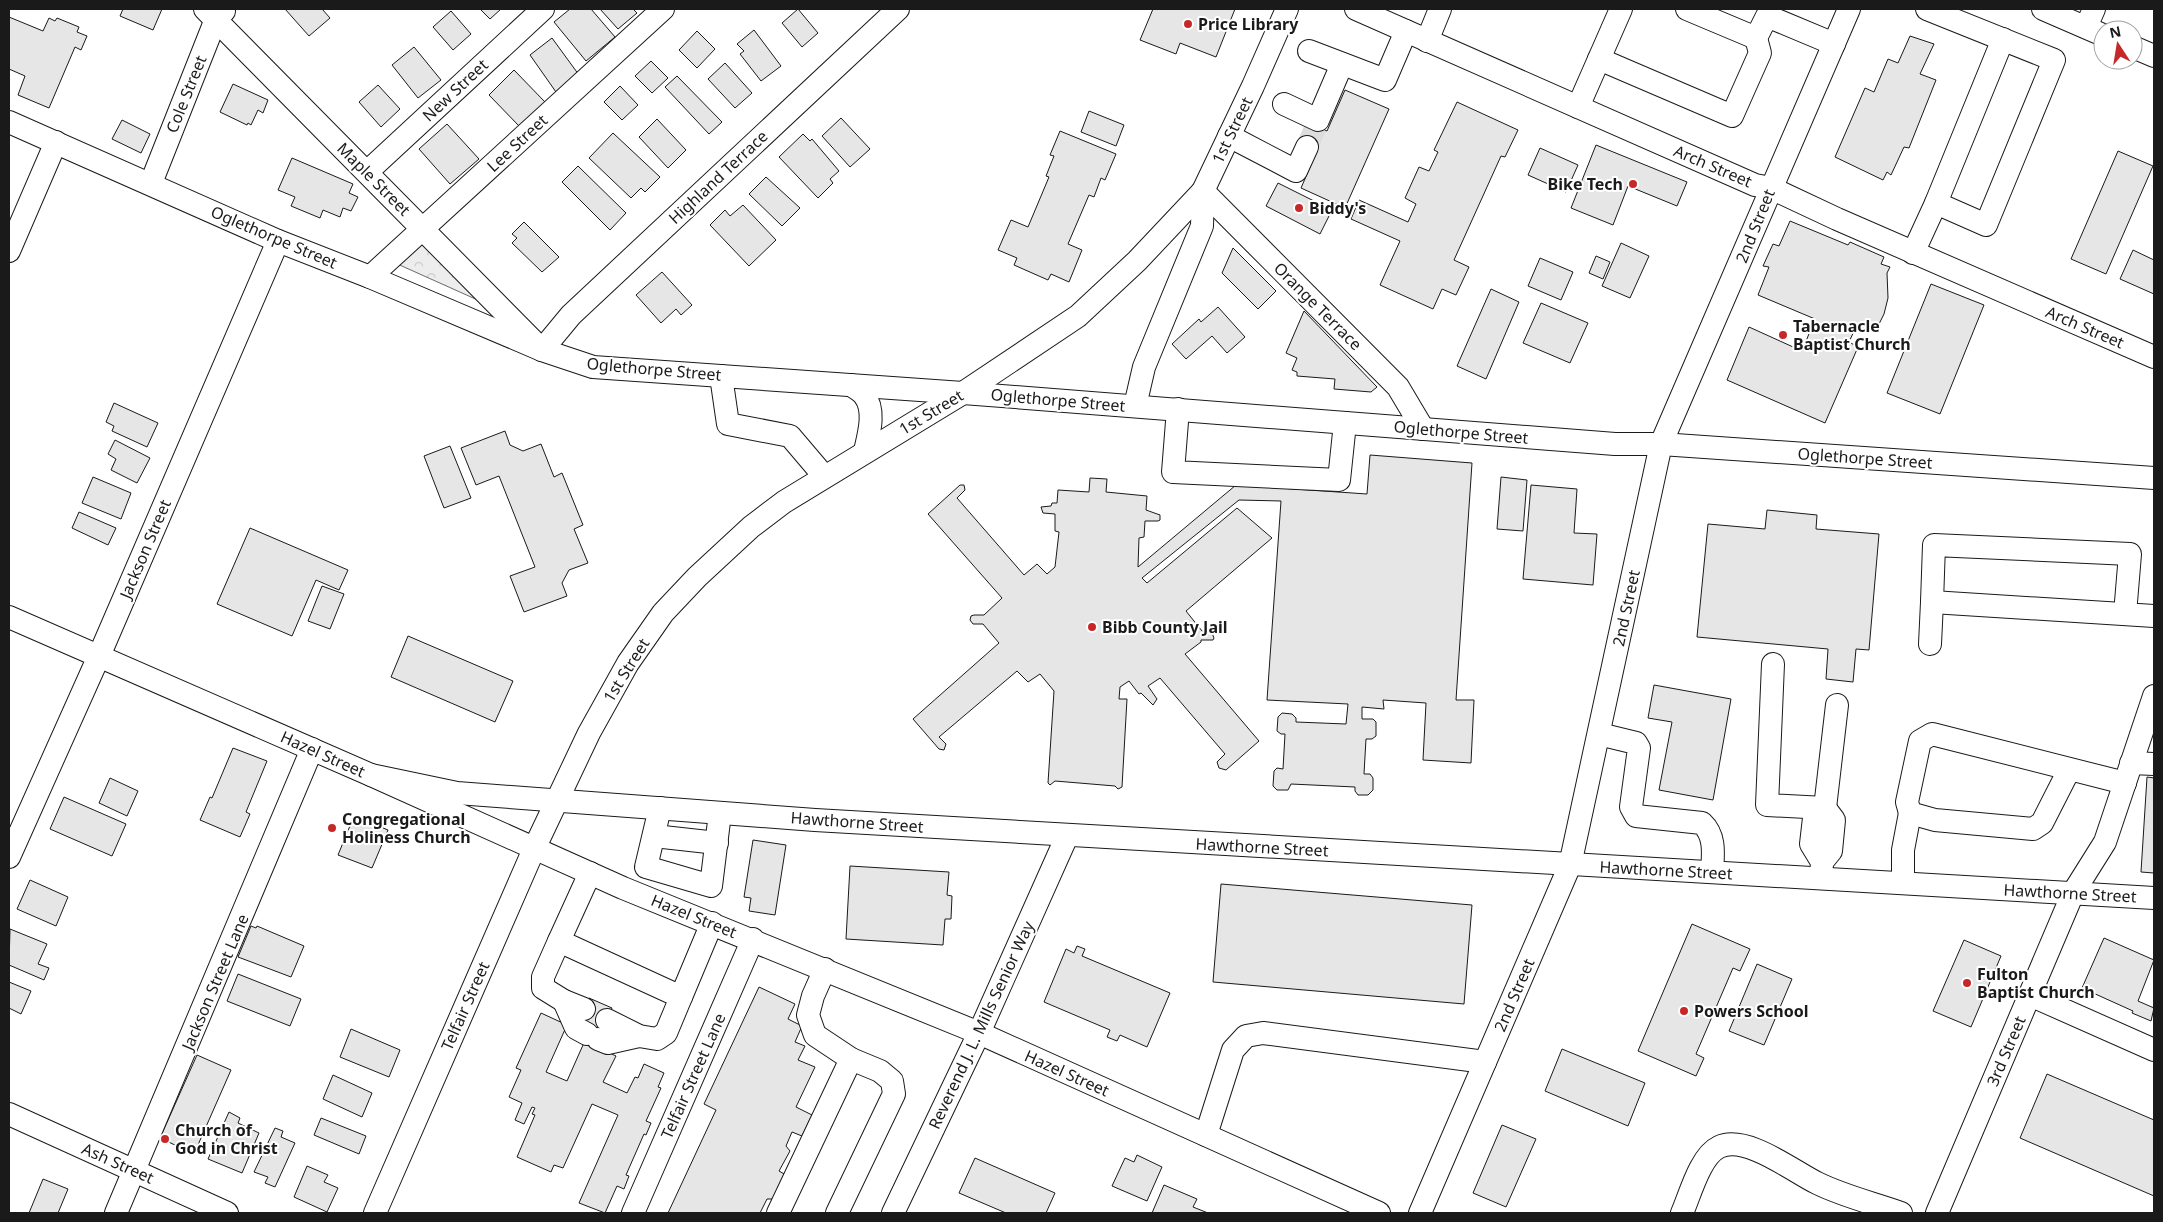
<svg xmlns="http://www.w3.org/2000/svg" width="2163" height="1222" font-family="'Noto Sans',sans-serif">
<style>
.park{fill:url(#park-crowns);stroke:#6a6a6a}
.building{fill:#e6e6e6;stroke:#1a1a1a}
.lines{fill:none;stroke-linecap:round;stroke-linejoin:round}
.minor-tunnel{stroke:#ddd;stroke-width:22;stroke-dasharray:22 11;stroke-linecap:butt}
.minor-casing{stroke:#1a1a1a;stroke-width:24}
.minor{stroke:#fff;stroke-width:22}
.poi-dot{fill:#c62828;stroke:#fff;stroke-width:2}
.labels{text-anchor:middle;stroke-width:4;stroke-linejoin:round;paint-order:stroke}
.poi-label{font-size:16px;font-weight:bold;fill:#1a1a1a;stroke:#fff;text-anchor:start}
.street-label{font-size:16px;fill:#1a1a1a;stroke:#fff}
</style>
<defs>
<pattern id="park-crowns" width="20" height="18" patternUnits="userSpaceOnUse" patternTransform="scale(1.25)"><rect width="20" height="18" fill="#ededed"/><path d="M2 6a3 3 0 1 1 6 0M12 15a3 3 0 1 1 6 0" fill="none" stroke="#cbcbcb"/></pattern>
</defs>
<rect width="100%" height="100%" fill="#fff"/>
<!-- park -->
<path class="park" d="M423,235L491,306L393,262Z"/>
<!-- building -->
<g class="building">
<path d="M123,9H162L153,30L120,16Z"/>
<path d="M285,9H322L330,18L309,36Z"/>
<path d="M480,9H501L490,19Z"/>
<path d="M570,9H591L615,37L586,61L554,22Z"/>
<path d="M600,9H633L637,13L618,29Z"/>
<path d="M798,9L818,33L802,47L782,23Z"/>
<path d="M1153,9H1235L1216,57L1180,43L1176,54L1140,40Z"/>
<path d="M451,11L471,34L453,50L433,27Z"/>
<path d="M9,17L43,31L49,18L55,21L57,18L79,27L77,32L87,36L81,50L75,47L49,108L18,95L25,76L9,69Z"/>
<path d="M754,30L781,66L761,81L740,54L744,51L737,44Z"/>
<path d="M697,31L715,49L697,68L679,50Z"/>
<path d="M1910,36L1934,44L1920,74L1936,80L1909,148L1904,147L1891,175L1887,172L1883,180L1835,157L1865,88L1874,92L1888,59L1898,63Z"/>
<path d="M552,38L579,75L556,92L530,55Z"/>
<path d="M414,47L441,80L418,98L392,65Z"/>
<path d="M651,61L668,78L652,93L635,76Z"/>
<path d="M725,63L752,93L735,108L708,79Z"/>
<path d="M514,70L545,102L520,127L489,95Z"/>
<path d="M677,76L722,122L709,134L665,87Z"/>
<path d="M233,84L268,100L263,113L258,110L251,125L248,123L247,125L220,112Z"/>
<path d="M378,85L400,109L381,127L359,102Z"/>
<path d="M620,86L638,105L622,120L604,102Z"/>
<path d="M1345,90L1389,109L1345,208L1301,188L1317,151L1298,143L1307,122L1327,131Z"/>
<path d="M1457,102L1518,130L1505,157L1501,156L1454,260L1469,267L1456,295L1442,289L1433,309L1380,285L1400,241L1351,219L1359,200L1408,222L1416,204L1405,198L1419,167L1429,171L1438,152L1434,150Z"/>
<path d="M1089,111L1124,125L1116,146L1081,132Z"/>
<path d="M841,118L870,149L850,167L822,136Z"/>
<path d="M657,119L686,150L668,168L639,137Z"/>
<path d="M122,120L150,134L141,153L112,139Z"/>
<path d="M447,124L479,159L450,184L419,149Z"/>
<path d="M1060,131L1116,154L1105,180L1101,178L1094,197L1089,195L1068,244L1082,250L1069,282L1051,274L1048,280L1014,265L1017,258L998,250L1011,220L1028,227L1049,177L1046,176L1054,156L1050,155Z"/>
<path d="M613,133L660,177L645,192L641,188L631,198L589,158Z"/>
<path d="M803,134L810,141L812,139L839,171L830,179L833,183L818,198L779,157Z"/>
<path d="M1596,145L1687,182L1677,206L1628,186L1613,225L1571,208Z"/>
<path d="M1540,148L1578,165L1566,192L1528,175Z"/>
<path d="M2118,151L2153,166L2106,274L2071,259Z"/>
<path d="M292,158L353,184L349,193L358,197L351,211L343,208L340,217L323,210L320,218L291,206L295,197L278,190Z"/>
<path d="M578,166L626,213L610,230L562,182Z"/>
<path d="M766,177L800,208L782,226L749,194Z"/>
<path d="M1278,183L1332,210L1320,234L1266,206Z"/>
<path d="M743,205L776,240L749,266L710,225L725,210L730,216Z"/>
<path d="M1790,221L1848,245L1850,242L1884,257L1881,264L1890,267L1887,273L1888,298L1884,314L1879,324L1872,330L1863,332L1855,329L1849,342L1858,347L1825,423L1727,380L1749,327L1802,351L1815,319L1758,295L1769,267L1763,266L1773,244L1779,246Z"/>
<path d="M524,222L559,257L542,272L512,243L517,238L512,234Z"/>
<path d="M1621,243L1649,256L1630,298L1602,286Z"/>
<path d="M1233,248L1276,291L1258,309L1222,273Z"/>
<path d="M2133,250L2154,260V294L2120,279Z"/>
<path d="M1596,256L1610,262L1603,279L1589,273Z"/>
<path d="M1540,258L1573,272L1561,300L1528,286Z"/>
<path d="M662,272L692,305L681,315L676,309L661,323L636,295Z"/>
<path d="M1931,284L1984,305L1940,414L1887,393Z"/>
<path d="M1491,289L1519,302L1486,379L1457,366Z"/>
<path d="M1541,303L1588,323L1570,363L1523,343Z"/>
<path d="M1218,307L1245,337L1227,353L1212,336L1186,359L1172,344L1199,319L1201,322Z"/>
<path d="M1304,311L1377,387L1371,392L1334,389L1335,379L1297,376V372L1292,370L1297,358L1286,353Z"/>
<path d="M114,403L158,423L147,447L112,431L114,426L106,422Z"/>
<path d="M505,431L510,445L523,451L541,444L554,477L562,473L583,525L574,529L588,563L569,570L562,583L567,596L524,612L510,576L535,567L499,476L476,485L461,448Z"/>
<path d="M115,440L150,458L137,483L111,470L116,459L108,454Z"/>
<path d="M450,446L471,498L444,508L424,456Z"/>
<path d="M1370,455L1472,463L1456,700H1474L1471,763L1423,760L1426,703L1383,700L1384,709L1362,707V719H1373L1376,722V736L1372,739H1366L1364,774H1370L1373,778V790L1368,795H1358L1355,791V787L1291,784L1288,790H1277L1273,786L1274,771L1277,768L1283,769L1285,734H1281L1277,731L1278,717L1282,713L1292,714L1296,718V722L1346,724L1348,704L1267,700L1281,501L1239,500L1142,578L1147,583L1237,508L1272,538L1186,611L1202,631L1212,633L1214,638L1213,640H1201V642L1185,654L1259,741L1226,770L1219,768L1217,762L1225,754L1160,678L1148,686L1157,699L1153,705L1141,693L1139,694L1129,681L1120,687L1119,699H1127L1122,787L1118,789L1115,786L1055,781L1050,785L1048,783L1054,691L1040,674L1028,682L1017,671L939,737L946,744L944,750L939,749L913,719L999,643L983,624H973L970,620L971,616L974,615H984L1002,598L928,514L960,485H964L965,490L957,498L1024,575L1037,564L1047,574L1055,567L1059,532L1055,531V514L1043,513L1041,507L1051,506L1052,503H1057L1058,490L1089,492L1090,478L1107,479L1106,492L1147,496L1146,510L1160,515V520L1158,521H1145L1144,537L1139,538L1138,567L1236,485L1367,494Z"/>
<path d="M93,477L131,493L121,519L82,503Z"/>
<path d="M1501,477L1527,480L1523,531L1497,529Z"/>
<path d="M1531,485L1577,489L1574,533L1597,534L1593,585L1523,579Z"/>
<path d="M1767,510L1817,515L1816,529L1879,534L1869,650L1856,649L1853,682L1826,679L1828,649L1697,637L1708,524L1765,529Z"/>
<path d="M79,512L116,528L108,545L72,528Z"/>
<path d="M250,528L348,570L339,590L316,580L292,636L217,604Z"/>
<path d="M322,586L344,594L330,629L308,621Z"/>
<path d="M408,636L513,681L495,722L391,677Z"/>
<path d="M1654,685L1731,699L1713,800L1659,790L1672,722L1648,718Z"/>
<path d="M233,748L267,761L246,812L250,814L240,837L200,820L210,797L212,798Z"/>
<path d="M2147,777L2154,778V873L2141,872Z"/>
<path d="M110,778L138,791L127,816L99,803Z"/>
<path d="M64,797L126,824L112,856L50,829Z"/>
<path d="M354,816L388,830L372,868L338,855Z"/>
<path d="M753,840L786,845L775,915L749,911L751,898L744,897Z"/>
<path d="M850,866L949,872L947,895L952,896L951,919H945L943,945L846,939Z"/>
<path d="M30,880L68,897L56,926L17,909Z"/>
<path d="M1221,884L1472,905L1464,1004L1213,982Z"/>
<path d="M1692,924L1750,949L1740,971L1733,968L1696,1054L1704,1058L1696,1076L1638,1051Z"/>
<path d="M251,926L256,928L257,926L304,946L291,977L238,957Z"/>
<path d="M10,929L47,944L38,964L49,968L44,980L9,965Z"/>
<path d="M2104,938L2154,960L2138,1001L2154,1008L2151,1021L2132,1013L2133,1011L2082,988Z"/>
<path d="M1964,940L2001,956L1971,1027L1933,1011Z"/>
<path d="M1077,946L1085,949L1082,956L1170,993L1147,1047L1120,1035L1117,1041L1107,1037L1110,1030L1044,1002L1066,949L1074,953Z"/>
<path d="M1757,964L1792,979L1764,1045L1729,1031Z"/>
<path d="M238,974L301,999L290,1026L227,1001Z"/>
<path d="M9,982L31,991L21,1014L9,1008Z"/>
<path d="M759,987L795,1004L788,1019L802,1026L795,1042L805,1046L798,1060L815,1067L796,1107L812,1115L802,1136L792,1132L786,1146L790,1151L779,1171L786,1175L773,1199H767L760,1213H668L716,1110L704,1104Z"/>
<path d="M589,998L612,1008L595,1046L616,1056L603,1082L627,1093L635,1077L638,1078L644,1064L664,1073L658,1087L661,1088L646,1121L651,1123L646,1135L644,1134L626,1175L629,1176L624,1189L617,1186L605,1213L579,1203L618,1115L592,1104L563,1168L554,1165L551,1172L517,1157L535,1115L532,1114L535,1108L532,1107L524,1124L515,1120L522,1103L509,1097L521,1070L516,1068L541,1013L567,1025L546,1072L567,1081L591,1027L579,1020Z"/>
<path d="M351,1029L400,1050L389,1077L340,1057Z"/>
<path d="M1562,1049L1645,1083L1628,1126L1545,1091Z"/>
<path d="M197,1055L231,1070L194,1154L160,1138Z"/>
<path d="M2047,1074L2154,1120V1196L2020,1138Z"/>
<path d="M333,1075L372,1093L362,1117L323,1099Z"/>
<path d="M229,1112L240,1118L238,1123L259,1133L242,1173L208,1159Z"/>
<path d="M321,1118L366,1136L359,1154L314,1135Z"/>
<path d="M1502,1125L1536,1139L1506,1207L1473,1193Z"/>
<path d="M275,1128L283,1131L281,1137L295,1143L275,1187L265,1183L268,1177L254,1172Z"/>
<path d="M1137,1155L1162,1167L1147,1201L1112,1186L1125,1158L1134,1162Z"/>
<path d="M975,1158L1055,1193L1046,1213H1006L959,1193Z"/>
<path d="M307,1166L328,1175L324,1182L338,1188L327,1212L294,1197Z"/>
<path d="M43,1179L68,1189L58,1213H29Z"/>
<path d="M1164,1185L1197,1199L1193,1207L1208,1213H1152Z"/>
</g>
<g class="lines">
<!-- minor-tunnel -->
<path class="minor-tunnel" d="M1307,147L1316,126"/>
<!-- minor casing -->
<g class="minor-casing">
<g id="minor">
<path d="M205,9L542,350L571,315L898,9"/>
<path d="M1356,9L1755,185L1771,188L1837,219L2154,357"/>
<path d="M1687,9L1756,38L1767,16L1834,44"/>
<path d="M2043,9L2103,35"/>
<path d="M2086,27L2094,9"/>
<path d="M1427,41L1440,9"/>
<path d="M2133,47L2154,56"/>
<path d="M1309,51L1385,80L1406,31"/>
<path d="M1599,59L1732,116L1760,53L1756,38"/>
<path d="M1284,104L1318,120L1342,64"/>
<path d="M1578,107L1621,9"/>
<path d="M9,122L278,241L370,277L542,350L593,367L963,393L1615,444H1661L2154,478"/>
<path d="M1229,136L1296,171L1307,147"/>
<path d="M367,172L543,9"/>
<path d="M151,183L216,19L224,11"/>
<path d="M1203,191L1398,387L1423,429"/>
<path d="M1936,203L2003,39"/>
<path d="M9,251L56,142"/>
<path d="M1913,253L1936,203L1986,225L2054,60L1927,9"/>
<path d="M370,277L663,9"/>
<path d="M721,376L728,424L790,436L824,476"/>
<path d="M851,385C855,388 861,391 864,395C876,410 869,434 865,451"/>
<path d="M1135,406L1144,367L1202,226L1203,191"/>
<path d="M1178,409L1173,472L1339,480L1345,423"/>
<path d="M2125,614L2130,554L1934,545L1932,602L2154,616"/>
<path d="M9,617L371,775L623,888L979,1033L1379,1213"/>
<path d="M1930,644L1932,602"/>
<path d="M1773,664L1767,805L1825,808"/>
<path d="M1599,734L1636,743L1639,748L1631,807L1636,816L1702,823C1716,836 1713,855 1712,872"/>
<path d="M2131,763L2154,764"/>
<path d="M2069,770L2042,823L2033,829L1935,820L1910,813L1907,802L1920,741L1932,734L2125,783"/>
<path d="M371,775L457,793L815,820L2154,898"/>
<path d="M660,808L646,867L711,886L720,813"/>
<path d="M654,836L717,843"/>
<path d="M9,857L99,656L278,241"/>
<path d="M1822,862L1831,851L1834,820L1825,808"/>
<path d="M590,873L559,941L681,997L712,923"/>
<path d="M1821,878L1822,862L1811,844L1814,818L1825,808L1837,705"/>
<path d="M1903,882V850L1910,813"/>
<path d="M559,941L543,977V988L564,1001L584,1009"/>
<path d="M825,969L813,996L808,1015L815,1035L851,1059L880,1071L892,1081L894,1094L837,1213"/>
<path d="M2030,995L2154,1050"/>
<path d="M564,1001L576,1028L587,1034"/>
<path d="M607,1020L639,1036L657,1039L666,1033L681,997"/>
<path d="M598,1039L608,1043L639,1036"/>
<path d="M9,1114L227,1213"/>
<path d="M1206,1135L1233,1050L1246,1036L1263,1033L1485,1062"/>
<path d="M116,1213L312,749"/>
<path d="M375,1213L534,849L589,733L628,663L663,613L697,577L751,527L784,502L963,393L1078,316L1137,261L1203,191L1253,86L1287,9"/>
<path d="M633,1213L753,939"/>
<path d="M778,1213L851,1059"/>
<path d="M893,1213L979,1033L1067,836"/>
<path d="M1420,1213L1570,865L1661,444L1849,9"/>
<path d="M1682,1213C1690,1195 1700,1156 1719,1147C1746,1134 1794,1172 1817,1183C1843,1196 1873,1203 1901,1213"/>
<path d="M1937,1213L2073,893L2105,842L2154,696"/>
</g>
</g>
<!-- minor -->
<use href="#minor" class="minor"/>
</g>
<!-- markers -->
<g class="poi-dot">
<circle cx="1188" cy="24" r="5"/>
<circle cx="1633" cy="184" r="5"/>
<circle cx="1299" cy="208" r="5"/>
<circle cx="1783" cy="335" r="5"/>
<circle cx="1092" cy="627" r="5"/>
<circle cx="332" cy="828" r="5"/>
<circle cx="1967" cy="983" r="5"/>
<circle cx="1684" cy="1011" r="5"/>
<circle cx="165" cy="1139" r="5"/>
</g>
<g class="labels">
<!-- poi labels -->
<g class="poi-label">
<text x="1198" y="30">Price Library</text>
<text x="1623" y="190" text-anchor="end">Bike Tech</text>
<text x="1309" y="214">Biddy's</text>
<text x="1793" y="332">Tabernacle<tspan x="1793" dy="18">Baptist Church</tspan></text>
<text x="1102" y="633">Bibb County Jail</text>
<text x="342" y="825">Congregational<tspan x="342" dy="18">Holiness Church</tspan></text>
<text x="1977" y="980">Fulton<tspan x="1977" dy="18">Baptist Church</tspan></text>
<text x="1694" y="1017">Powers School</text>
<text x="175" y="1136">Church of<tspan x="175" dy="18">God in Christ</tspan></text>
</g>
<!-- street labels -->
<g class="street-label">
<text transform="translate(455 90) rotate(-43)" y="6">New Street</text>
<text transform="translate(186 94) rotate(-68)" y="6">Cole Street</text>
<text transform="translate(1232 130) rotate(-64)" y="6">1st Street</text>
<text transform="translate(517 143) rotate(-43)" y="6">Lee Street</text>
<text transform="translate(1713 166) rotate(23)" y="6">Arch Street</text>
<text transform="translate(718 177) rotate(-43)" y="6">Highland Terrace</text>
<text transform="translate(374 179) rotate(45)" y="6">Maple Street</text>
<text transform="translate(1755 226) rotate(-68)" y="6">2nd Street</text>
<text transform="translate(274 237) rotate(23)" y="6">Oglethorpe Street</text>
<text transform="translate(1318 306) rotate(45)" y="6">Orange Terrace</text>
<text transform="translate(2085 327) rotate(23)" y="6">Arch Street</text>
<text transform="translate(654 369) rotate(5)" y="6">Oglethorpe Street</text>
<text transform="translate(1058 400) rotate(5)" y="6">Oglethorpe Street</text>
<text transform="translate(931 412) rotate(-31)" y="6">1st Street</text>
<text transform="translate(1461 432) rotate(5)" y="6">Oglethorpe Street</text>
<text transform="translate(1865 458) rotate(4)" y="6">Oglethorpe Street</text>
<text transform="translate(145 549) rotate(-67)" y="6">Jackson Street</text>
<text transform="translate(1626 608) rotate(-78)" y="6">2nd Street</text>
<text transform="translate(626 670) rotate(-58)" y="6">1st Street</text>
<text transform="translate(323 754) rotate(24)" y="6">Hazel Street</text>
<text transform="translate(857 822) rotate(4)" y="6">Hawthorne Street</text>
<text transform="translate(1262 847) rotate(3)" y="6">Hawthorne Street</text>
<text transform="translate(1666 870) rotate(3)" y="6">Hawthorne Street</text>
<text transform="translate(2070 893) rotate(3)" y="6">Hawthorne Street</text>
<text transform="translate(694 916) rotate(22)" y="6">Hazel Street</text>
<text transform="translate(215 982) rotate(-67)" y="6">Jackson Street Lane</text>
<text transform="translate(1514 995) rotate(-67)" y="6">2nd Street</text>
<text transform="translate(465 1006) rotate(-66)" y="6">Telfair Street</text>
<text transform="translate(981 1025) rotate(-65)" y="6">Reverend J. L. Mills Senior Way</text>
<text transform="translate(2006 1051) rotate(-67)" y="6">3rd Street</text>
<text transform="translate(1067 1073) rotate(24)" y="6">Hazel Street</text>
<text transform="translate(693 1076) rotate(-66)" y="6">Telfair Street Lane</text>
<text transform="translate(118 1163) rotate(24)" y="6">Ash Street</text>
</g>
</g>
<!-- border -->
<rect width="2163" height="1222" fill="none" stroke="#1a1a1a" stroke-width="20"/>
<!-- north arrow -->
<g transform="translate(2118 45) rotate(348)"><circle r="24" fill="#ffffff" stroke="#a3a3a3"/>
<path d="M0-4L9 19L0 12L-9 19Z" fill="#c62828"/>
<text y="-8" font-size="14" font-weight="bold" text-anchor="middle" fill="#1a1a1a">N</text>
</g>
</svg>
